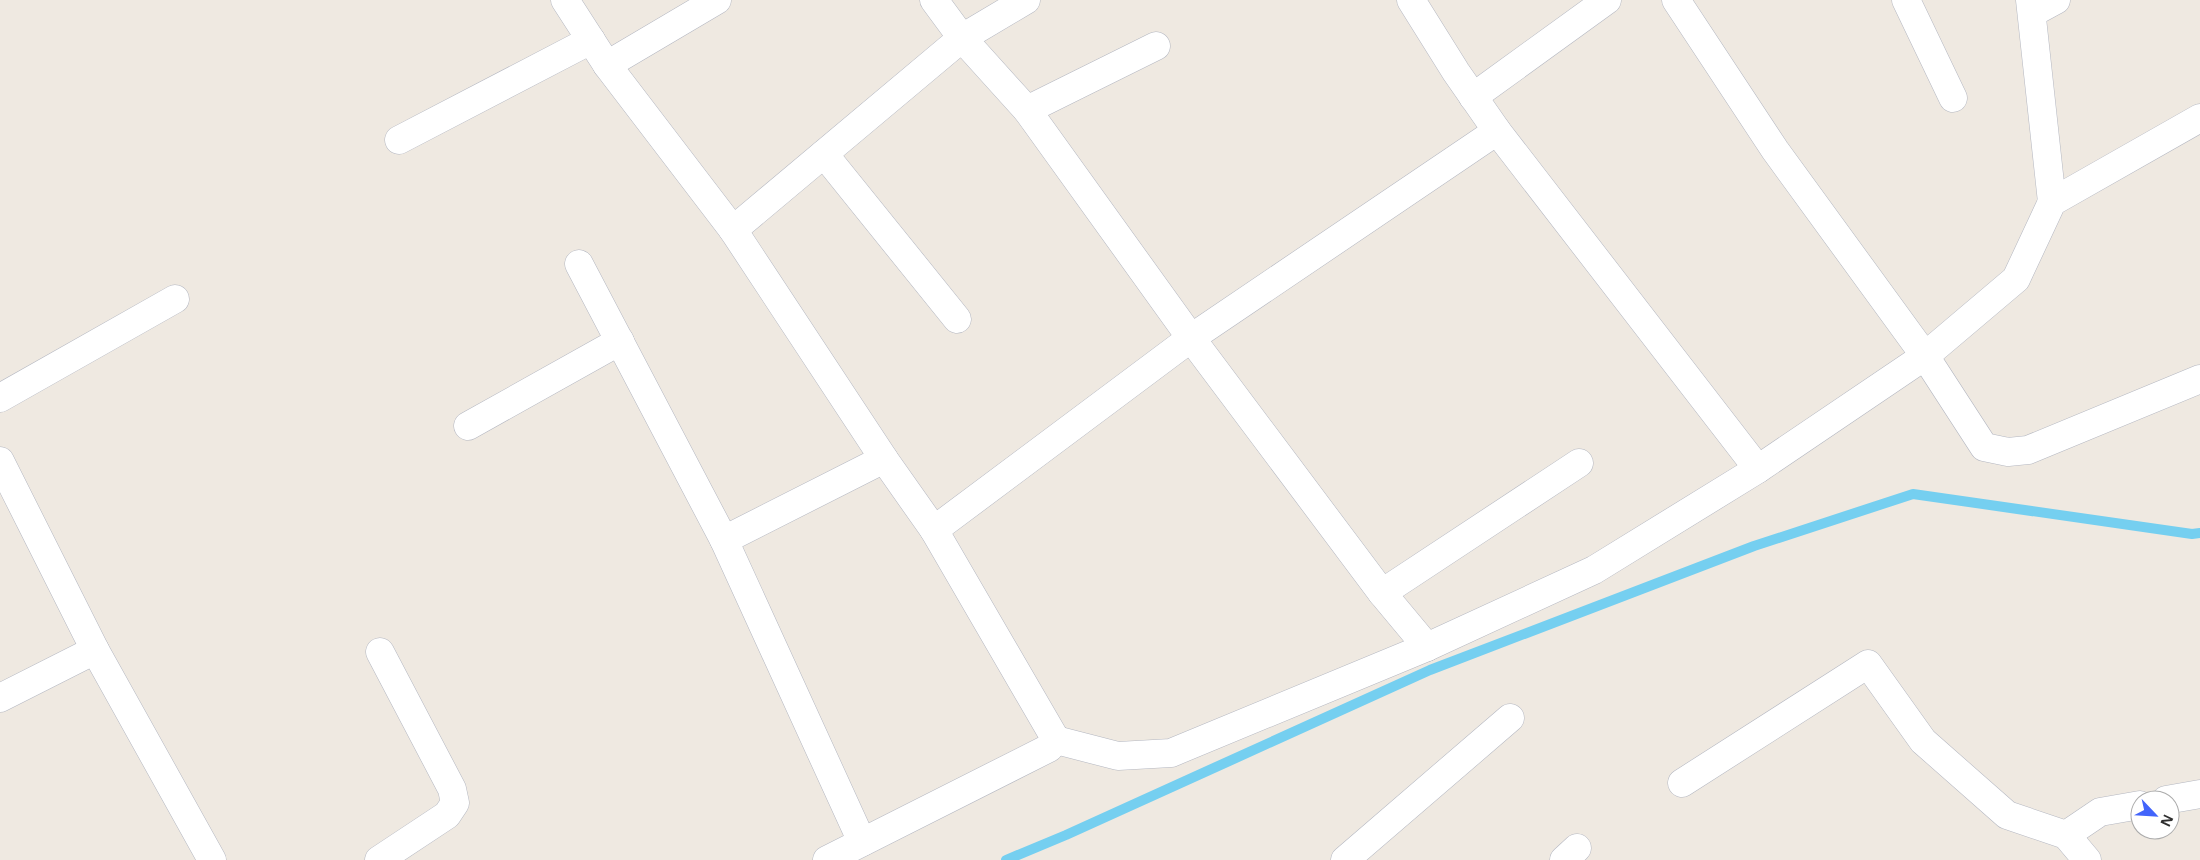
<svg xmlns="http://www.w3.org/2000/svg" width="2200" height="860" font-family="'Open Sans',sans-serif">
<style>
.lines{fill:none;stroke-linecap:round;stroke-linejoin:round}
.stream{stroke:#75cff0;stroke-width:10}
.street-casing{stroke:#b4b7c1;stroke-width:29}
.street{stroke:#fff;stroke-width:28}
</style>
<rect width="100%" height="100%" fill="#efe9e1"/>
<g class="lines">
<!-- stream -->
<path class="stream" d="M1006,860L1066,835L1430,670L1754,546L1913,494L2192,534L2200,533"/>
<!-- street casing -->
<g class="street-casing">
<g id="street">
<path d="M565,0L607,65L733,230L884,459L934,530L1056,740"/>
<path d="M934,0L962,38L1027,110L1191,338L1382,593L1427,647"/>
<path d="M1411,0L1456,72L1497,131L1758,469"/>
<path d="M1676,0L1775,150L1925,356L1984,447L2008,452L2028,450L2200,379"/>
<path d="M1906,0L1953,98"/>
<path d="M2030,0L2052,202"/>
<path d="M2032,13L2056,0"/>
<path d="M607,65L717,0"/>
<path d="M1473,97L1607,0"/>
<path d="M1027,110L1156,46"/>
<path d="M399,140L591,40"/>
<path d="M824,154L957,319"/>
<path d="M733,230L962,38L1026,0"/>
<path d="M579,264L724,540L862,842"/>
<path d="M0,398L175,299"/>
<path d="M468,426L620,341"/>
<path d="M0,461L95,650L212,860"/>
<path d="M934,530L1191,338L1497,131"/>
<path d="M724,540L884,459"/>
<path d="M1382,593L1579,463"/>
<path d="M0,698L95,650"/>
<path d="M1056,740L1118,756L1171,753L1427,647L1594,570L1758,469L1925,356L2016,279L2052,202L2200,118"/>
<path d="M1682,783L1868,664L1923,741L2007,815L2066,835L2087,860"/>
<path d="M2166,800L2200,794"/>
<path d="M2066,835L2100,812L2140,805"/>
<path d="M379,860L447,815L455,803L452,789L380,652"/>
<path d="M827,860L1049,748L1056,740"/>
<path d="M1345,860L1510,718"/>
<path d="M1564,860L1577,848"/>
</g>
</g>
<!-- street -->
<use href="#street" class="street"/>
</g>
<!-- north arrow -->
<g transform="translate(2155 815) rotate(115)"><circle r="24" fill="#ffffff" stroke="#ababab"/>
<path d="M0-4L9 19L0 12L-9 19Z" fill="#4264fb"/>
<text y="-8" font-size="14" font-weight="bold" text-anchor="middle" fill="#2e2e2e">N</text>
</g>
</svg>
